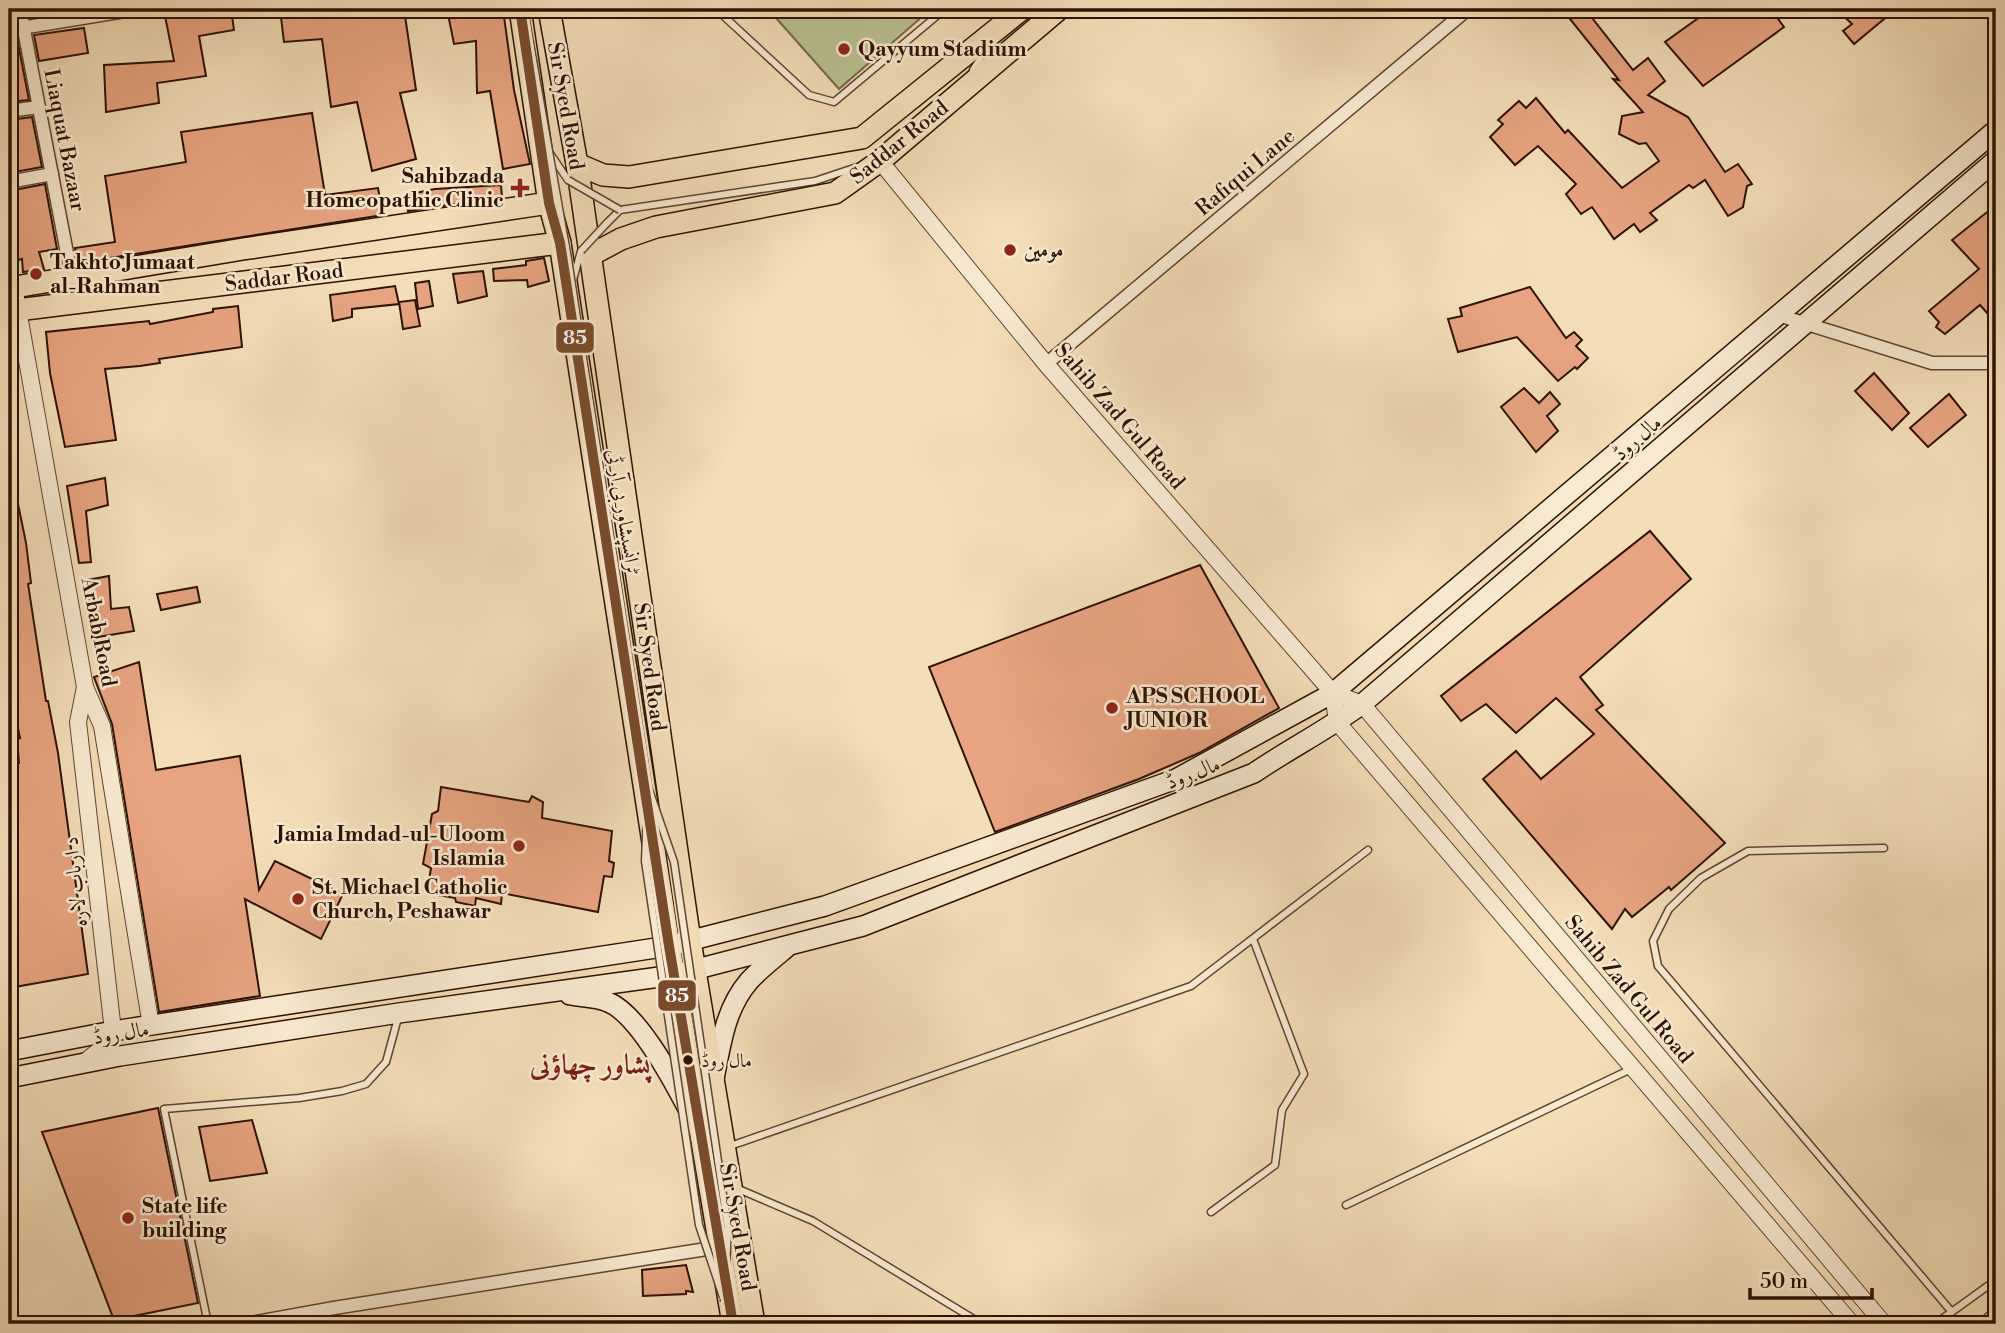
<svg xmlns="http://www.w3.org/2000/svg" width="2005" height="1333" font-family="'Libre Bodoni',Amiri,serif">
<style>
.garden{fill:#b9c290;stroke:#736a48;stroke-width:2}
.building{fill:#e8a482;stroke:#2d1101;stroke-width:2}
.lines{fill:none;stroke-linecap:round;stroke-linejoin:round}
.service-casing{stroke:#5f442f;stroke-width:9}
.minor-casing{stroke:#5f442f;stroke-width:15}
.tertiary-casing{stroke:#5f442f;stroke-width:18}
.secondary-casing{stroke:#2d1101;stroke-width:22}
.primary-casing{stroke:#2d1101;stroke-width:24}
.service{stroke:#f8ead1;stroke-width:6}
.minor{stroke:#f8ead1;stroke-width:12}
.tertiary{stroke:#f8ead1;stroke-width:16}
.secondary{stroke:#f8ead1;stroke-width:19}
.primary{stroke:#f4deb8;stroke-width:21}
.service-bridge-casing{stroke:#5f442f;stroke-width:9;stroke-linecap:butt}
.service-bridge{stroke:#f8ead1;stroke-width:6}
.bus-1-casing{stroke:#f8ead1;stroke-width:16}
.bus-1{stroke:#7a4b2a;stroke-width:10}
.poi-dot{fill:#8f2418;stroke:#f8ead1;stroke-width:2.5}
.bus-dot{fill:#2d1101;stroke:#f8ead1;stroke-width:2.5}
.labels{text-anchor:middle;stroke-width:5;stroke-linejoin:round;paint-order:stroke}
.bus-label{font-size:19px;fill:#2d1101;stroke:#f8ead1;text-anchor:start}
.poi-label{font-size:21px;font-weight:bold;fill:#2d1101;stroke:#f8ead1;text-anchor:start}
.street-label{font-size:21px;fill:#2d1101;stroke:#f8ead1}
.district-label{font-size:28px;font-weight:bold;fill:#7a1f14;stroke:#f8ead1}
.line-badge{stroke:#f8ead1;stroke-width:2.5}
.badge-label{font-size:19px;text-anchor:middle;font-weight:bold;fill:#fff}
</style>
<rect width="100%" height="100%" fill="#f4deb8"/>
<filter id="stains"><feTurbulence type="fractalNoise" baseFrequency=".00286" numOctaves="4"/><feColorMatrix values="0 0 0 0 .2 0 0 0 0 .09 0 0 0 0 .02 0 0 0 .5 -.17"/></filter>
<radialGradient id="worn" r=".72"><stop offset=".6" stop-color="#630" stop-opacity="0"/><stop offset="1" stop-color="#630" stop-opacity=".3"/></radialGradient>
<!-- garden -->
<path class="garden" d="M768,9H931L839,89Z"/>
<!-- building -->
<g class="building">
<path d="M186,9H231L234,30L199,36L206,76L157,83L159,103L106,112L104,65L174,61L164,11Z"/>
<path d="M280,9H404L416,90L400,93L416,159L372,171L357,102L331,107L322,39L284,42Z"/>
<path d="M447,9H503L514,90L530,164L503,169L490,91L477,93L476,41L454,44Z"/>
<path d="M1562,9H1585L1633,70L1648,58L1665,81L1648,95L1688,117L1725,172L1738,164L1752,184L1747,186L1743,207L1728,216L1705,180L1693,188L1689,185L1650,213L1657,220L1640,232L1634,224L1614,239L1592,207L1581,214L1566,194L1576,184L1538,146L1515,165L1490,137L1503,124L1498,120L1519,101L1526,108L1536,98L1565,133L1568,130L1622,188L1659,161L1646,143L1639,144L1619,134L1622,116L1643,112L1613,79L1619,80Z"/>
<path d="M1711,9H1771L1784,27L1703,86L1665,42Z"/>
<path d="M1836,9H1896L1854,44L1843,31L1852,24Z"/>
<path d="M84,28L88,53L39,61L34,35Z"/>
<path d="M17,38L29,100L9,102V39Z"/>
<path d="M312,113L325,195L378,188L383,215L78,263L75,248L115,242L105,176L186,162L181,132Z"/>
<path d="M32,117L42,167L9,173V120Z"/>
<path d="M45,184L57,249L39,252L44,269L23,272L22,259L9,262V191Z"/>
<path d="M501,185L502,197L408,211L406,195L435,189Z"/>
<path d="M1996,205V323L1980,305L1945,334L1936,327L1939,322L1929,311L1979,269L1952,240Z"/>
<path d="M544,258L549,281L528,287L527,280L494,281L493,269L526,265V261Z"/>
<path d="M483,271L487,296L458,303L453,274Z"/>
<path d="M429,281L433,306L418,309L415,283Z"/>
<path d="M395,286L399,304L352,309V317L333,321L330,295Z"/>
<path d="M1530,287L1566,338L1574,332L1582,340L1576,346L1588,358L1577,369L1575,367L1558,381L1517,337L1458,352L1448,319L1462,316L1460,308Z"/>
<path d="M415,300L420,326L403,329L399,302Z"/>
<path d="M238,306L242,347L159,359L160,363L140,366L105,369L116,440L65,447L50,373L46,332L149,321L150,324L213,312V309Z"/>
<path d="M1874,373L1909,413L1892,430L1855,391Z"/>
<path d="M1524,388L1539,403L1550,392L1560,404L1547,416L1558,431L1536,452L1501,407Z"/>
<path d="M1949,394L1966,415L1928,447L1910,428Z"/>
<path d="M105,478L108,505L86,511L91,562L79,563L67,486Z"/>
<path d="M9,489H15L26,543L31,583L28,584L46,701H48L58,753L88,974L9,988V766L19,763L17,739L20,738L12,699L11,666H9Z"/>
<path d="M1650,531L1691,579L1580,677L1603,705L1596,710L1725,843L1671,890L1669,887L1632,917L1625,909L1612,929L1483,779L1516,751L1541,779L1594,734L1556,698L1516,733L1486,704L1461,721L1441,696Z"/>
<path d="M1200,565L1279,708L1199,753L1139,779L995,832L929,667Z"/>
<path d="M109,576L111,609L129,607L134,631L92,638V604H89L87,580Z"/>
<path d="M197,587L200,602L161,610L157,594Z"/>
<path d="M139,662L156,770L240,756L259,890L275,861L343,894L321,939L245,899L260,996L159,1012L112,724L94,677Z"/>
<path d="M441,787L529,802L532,796L543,802L542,818L612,831L609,861L614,863L612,877L604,876L598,912L502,893L501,904L476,898L475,906L456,902L455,898L427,893L431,868L423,864L432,814L438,811Z"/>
<path d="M158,1108L198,1303L114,1320L42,1132Z"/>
<path d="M252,1120L267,1173L210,1181L199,1127Z"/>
<path d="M686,1265L693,1292L686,1291V1294L643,1296L642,1270Z"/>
</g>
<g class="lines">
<!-- service casing -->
<g class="service-casing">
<g id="service">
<path d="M716,9L809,95L834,102L945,9"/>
<path d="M973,70L987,48"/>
<path d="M549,152L568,180"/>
<path d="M606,224L620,210L815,181L857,167"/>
<path d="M573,280L581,251"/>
<path d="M1884,848L1748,851L1701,878L1669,909L1653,941L1658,966L1951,1311"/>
<path d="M730,1146L1191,986L1368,850"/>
<path d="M736,1188L813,1221L982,1324"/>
<path d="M1346,1205L1631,1069"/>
<path d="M1211,1212L1275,1165L1282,1110L1304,1074L1253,939"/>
<path d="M208,1324L164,1109L299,1098L342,1091L366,1084L386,1062L398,1018"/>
<path d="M1353,1324L1355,1323"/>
<path d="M1935,1324L1996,1280"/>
<path d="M1980,1324L1996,1309"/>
</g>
</g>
<!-- minor casing -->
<g class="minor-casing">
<g id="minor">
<path d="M20,9L72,279"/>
<path d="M9,30L137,9"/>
<path d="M9,111L39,107"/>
<path d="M9,182L52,174"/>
<path d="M1778,315L1932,363H1991L1996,360"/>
<path d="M1046,364L1468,9"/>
<path d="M245,1324L334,1308L719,1247"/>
</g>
</g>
<!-- tertiary casing -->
<g class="tertiary-casing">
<g id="tertiary">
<path d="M880,161L1046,364L1333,693L1362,704L1884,1324"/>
<path d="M14,287L85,687L102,726L151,1026"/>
<path d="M1333,693L1337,722L1852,1324"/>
<path d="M85,1062L102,1048L113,1031L78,722L85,687"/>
</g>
</g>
<!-- secondary casing -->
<g class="secondary-casing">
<g id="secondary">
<path d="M570,995C581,997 597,997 608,1002C641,1015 681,1095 697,1126"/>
<path d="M9,1051L113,1031L669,946L825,906L1176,779L1333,693L1996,130"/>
<path d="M9,1078L120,1056L399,1013L674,975L863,926L1254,773C1289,749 1327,730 1362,704L1996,160"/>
<path d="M714,1079C721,1044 725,1009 749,981C760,969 774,958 786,948"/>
</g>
</g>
<!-- primary casing -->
<g class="primary-casing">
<g id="primary">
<path d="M520,9L549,203L560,243L669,946L733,1324"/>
<path d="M549,9L577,164L690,941L754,1324"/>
<path d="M577,164L603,175L629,177L862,138L1022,9"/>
<path d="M591,255L621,239L656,227L835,193L880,161L1059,9"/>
<path d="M9,288L243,249L549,203"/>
<path d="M9,311L560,243"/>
</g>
</g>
<!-- service -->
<use href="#service" class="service"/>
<!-- minor -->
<use href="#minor" class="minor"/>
<!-- tertiary -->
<use href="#tertiary" class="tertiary"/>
<!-- secondary -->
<use href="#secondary" class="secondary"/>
<!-- primary -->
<use href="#primary" class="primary"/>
<!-- service-bridge casing -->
<g class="service-bridge-casing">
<g id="service-bridge">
<path d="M524,9L568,259L648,787L674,862L728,1229L724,1302"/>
<path d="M568,180L620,210"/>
<path d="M581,251L606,224"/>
<path d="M648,790L645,861L699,1225L723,1297"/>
</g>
</g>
<!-- service-bridge -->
<use href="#service-bridge" class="service-bridge"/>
<!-- bus-1 casing -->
<g class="bus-1-casing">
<path id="bus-1" d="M520,9L549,203L560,243L669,946L733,1324"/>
</g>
<!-- bus-1 -->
<use href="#bus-1" class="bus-1"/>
</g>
<!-- markers -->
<g class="poi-dot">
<circle cx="844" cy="49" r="7"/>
<path d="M516.5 177.5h7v7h7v7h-7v7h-7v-7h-7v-7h7z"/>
<circle cx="1010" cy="250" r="7"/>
<circle cx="36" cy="274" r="7"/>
<circle cx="1112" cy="708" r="7"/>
<circle cx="519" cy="846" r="7"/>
<circle cx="298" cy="899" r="7"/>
<circle cx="128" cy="1218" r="7"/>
</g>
<circle class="bus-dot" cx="688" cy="1060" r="6"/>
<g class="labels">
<!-- bus labels -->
<g class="bus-label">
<text x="701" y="1067">مال روڈ</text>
</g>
<!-- poi labels -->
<g class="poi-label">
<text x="858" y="56">Qayyum Stadium</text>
<text x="504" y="183" text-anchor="end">Sahibzada<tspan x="504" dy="24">Homeopathic Clinic</tspan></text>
<text x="1024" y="257">مومین</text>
<text x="50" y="269">Takhto Jumaat<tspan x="50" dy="24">al-Rahman</tspan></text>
<text x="1126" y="703">APS SCHOOL<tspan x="1126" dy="24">JUNIOR</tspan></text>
<text x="505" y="841" text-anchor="end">Jamia Imdad-ul-Uloom<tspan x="505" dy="24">Islamia</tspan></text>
<text x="312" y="894">St. Michael Catholic<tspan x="312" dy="24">Church, Peshawar</tspan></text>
<text x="142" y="1213">State life<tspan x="142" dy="24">building</tspan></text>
</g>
<!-- street labels -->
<g class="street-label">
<text transform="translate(566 106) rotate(80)" y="7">Sir Syed Road</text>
<text transform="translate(65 140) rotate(79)" y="7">Liaquat Bazaar</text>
<text transform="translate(899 142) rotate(-39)" y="7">Saddar Road</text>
<text transform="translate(1245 172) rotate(-40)" y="7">Rafiqui Lane</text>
<text transform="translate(284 277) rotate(-7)" y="7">Saddar Road</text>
<text transform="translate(1120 416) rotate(49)" y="7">Sahib Zad Gul Road</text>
<text transform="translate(1637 438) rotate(-41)" y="7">مال روڈ</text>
<text transform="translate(624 512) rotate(81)" y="7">ٹرانسپشاور بی آر ٹی</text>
<text transform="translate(99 632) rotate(79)" y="7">Arbab Road</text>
<text transform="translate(650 667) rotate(82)" y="7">Sir Syed Road</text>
<text transform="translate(1193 773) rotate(-21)" y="7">مال روڈ</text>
<text transform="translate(75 882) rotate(-96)" y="7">د ارباب لاره</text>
<text transform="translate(1629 989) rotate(50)" y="7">Sahib Zad Gul Road</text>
<text transform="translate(121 1033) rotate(-9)" y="7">مال روڈ</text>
<text transform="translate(738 1227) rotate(80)" y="7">Sir Syed Road</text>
</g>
<!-- district labels -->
<g class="district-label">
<text x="590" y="1074">پشاور چھاؤنی</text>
</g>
</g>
<g class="line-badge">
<rect x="555" y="321" width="40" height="33" rx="7" fill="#7a4b2a"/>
<rect x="657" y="979" width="40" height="33" rx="7" fill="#7a4b2a"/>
</g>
<g class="badge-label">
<text x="575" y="344">85</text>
<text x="677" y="1002">85</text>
</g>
<!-- margin -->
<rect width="2005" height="1333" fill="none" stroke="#f4deb8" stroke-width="35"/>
<rect x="10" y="10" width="1984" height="1312" fill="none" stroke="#2d1101" stroke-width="3.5"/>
<rect x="18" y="18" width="1970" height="1298" fill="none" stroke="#2d1101" stroke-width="2"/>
<!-- scale -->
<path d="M1750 1288v10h122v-10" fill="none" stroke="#2d1101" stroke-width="3.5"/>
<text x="1760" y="1288" font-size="21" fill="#2d1101" stroke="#f8ead1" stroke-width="5" paint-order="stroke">50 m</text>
<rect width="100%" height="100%" filter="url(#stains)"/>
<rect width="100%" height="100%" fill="url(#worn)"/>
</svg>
